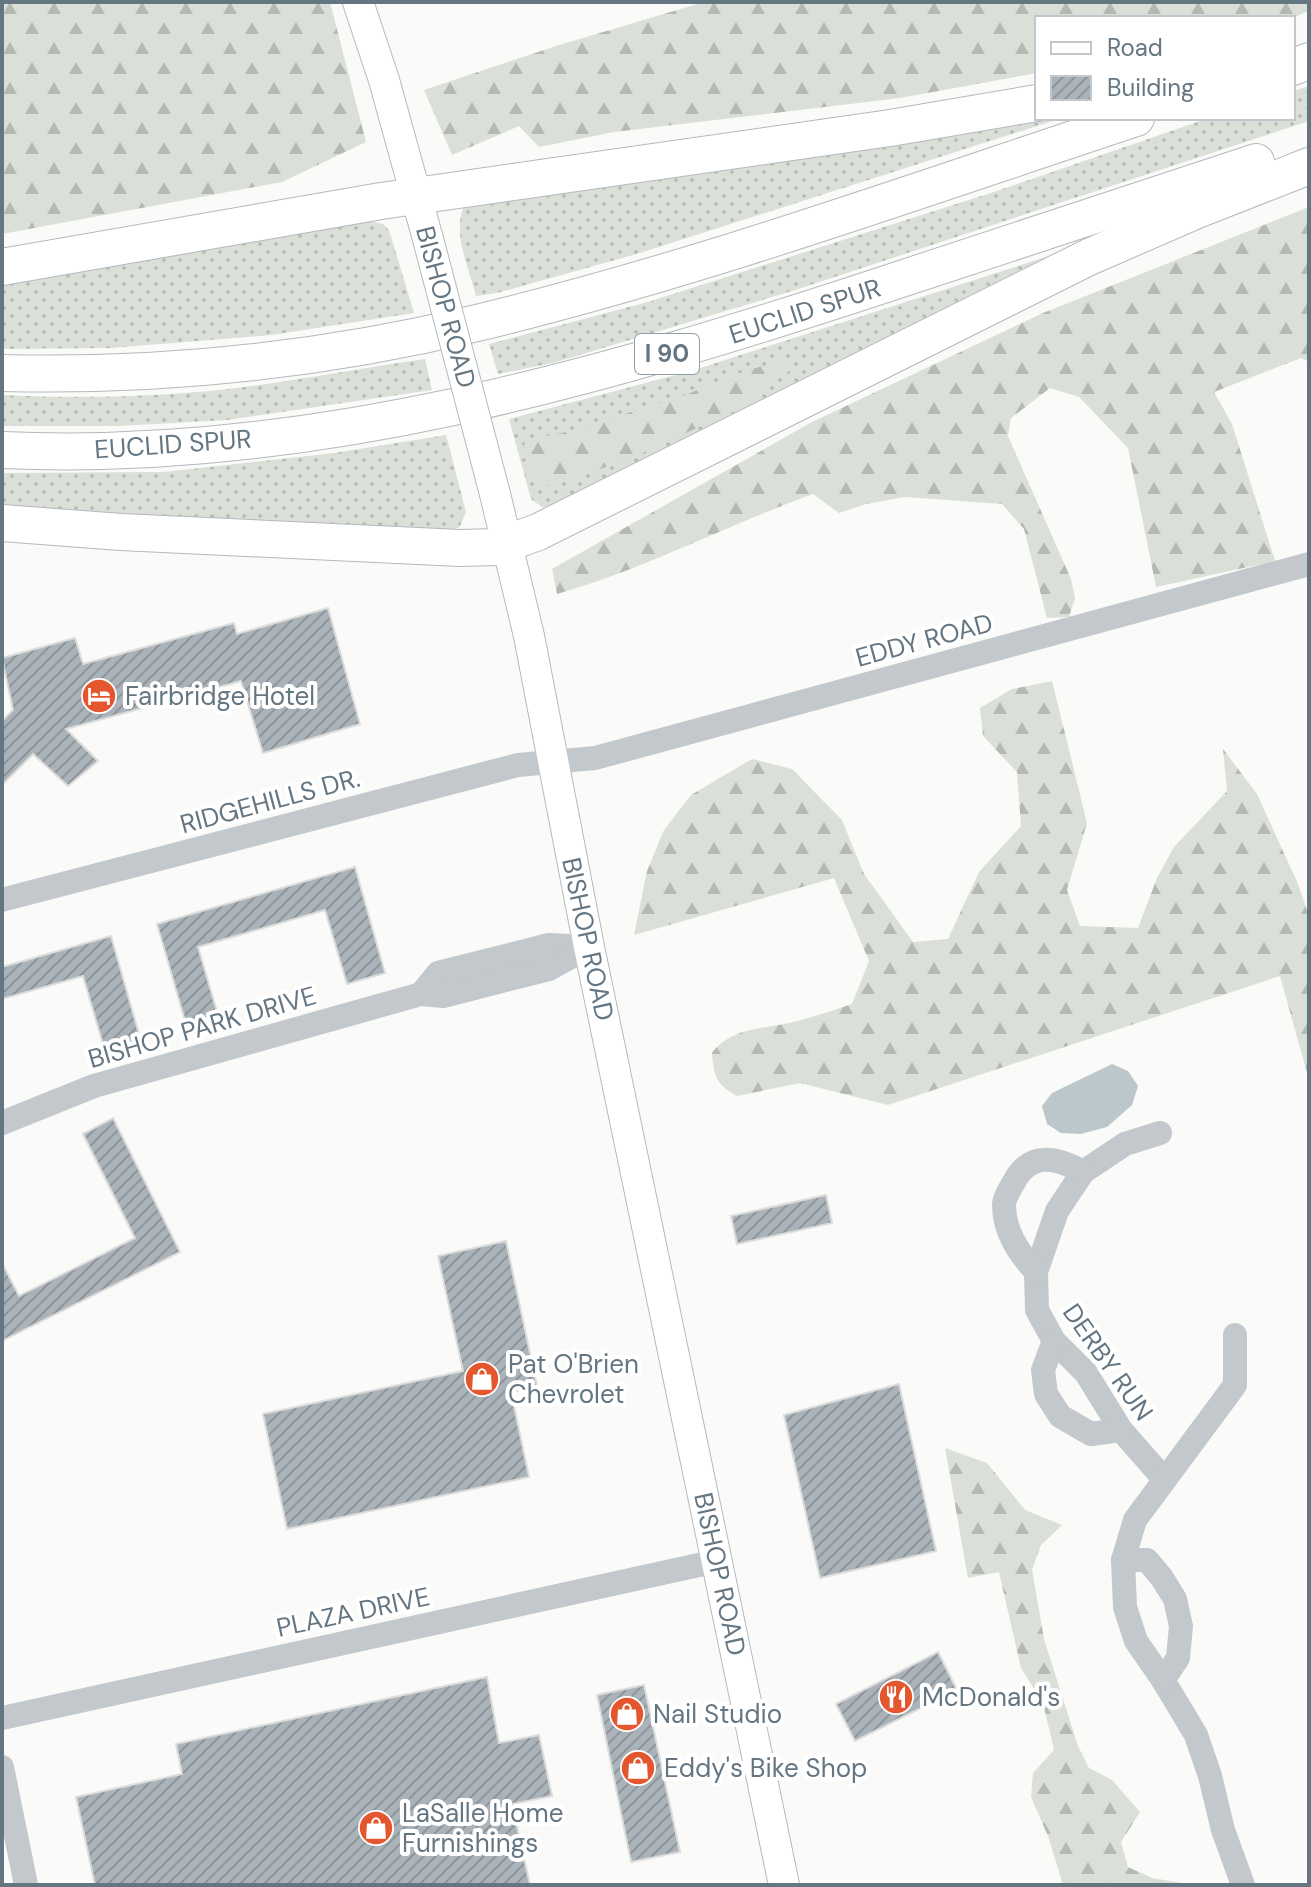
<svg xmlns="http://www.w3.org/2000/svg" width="1311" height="1887" font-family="'DM Sans',sans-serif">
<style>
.grass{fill:url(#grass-dots)}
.forest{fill:url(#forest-firs)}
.water{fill:#bbc7cb}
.building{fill:url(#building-hatch);stroke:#dcdcda;stroke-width:2}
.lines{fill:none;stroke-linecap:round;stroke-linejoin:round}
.major-casing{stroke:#b5babe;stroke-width:32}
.highway-casing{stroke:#b4b9bd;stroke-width:38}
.minor{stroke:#c3c8cc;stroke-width:24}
.major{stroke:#fff;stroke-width:30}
.highway{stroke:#fff;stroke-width:36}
.major-bridge-casing{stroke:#b5babe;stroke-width:32;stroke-linecap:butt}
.major-bridge{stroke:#fff;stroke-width:30}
.labels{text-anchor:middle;stroke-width:8;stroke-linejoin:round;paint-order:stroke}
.shield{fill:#fff;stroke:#939fa8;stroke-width:2}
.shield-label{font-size:24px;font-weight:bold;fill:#657683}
.street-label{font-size:26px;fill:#657683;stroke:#fff}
.poi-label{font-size:26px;fill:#657683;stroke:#fff;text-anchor:start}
</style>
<defs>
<pattern id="grass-dots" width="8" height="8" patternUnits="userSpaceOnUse" patternTransform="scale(2)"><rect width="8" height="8" fill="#dadfd7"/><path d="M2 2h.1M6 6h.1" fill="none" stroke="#b4b9b4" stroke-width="1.8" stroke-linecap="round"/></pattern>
<pattern id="forest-firs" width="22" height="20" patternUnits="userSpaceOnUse" patternTransform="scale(2)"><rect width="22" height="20" fill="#dadfd7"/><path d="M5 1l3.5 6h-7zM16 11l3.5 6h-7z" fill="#b4b9b4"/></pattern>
<pattern id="building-hatch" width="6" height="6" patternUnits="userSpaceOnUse" patternTransform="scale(2)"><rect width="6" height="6" fill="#aab3b9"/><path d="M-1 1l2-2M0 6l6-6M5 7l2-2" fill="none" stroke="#8e969c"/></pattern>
</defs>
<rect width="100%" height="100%" fill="#fafaf8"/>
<!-- grass -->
<g class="grass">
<path d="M1309,86V121L792,291L553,363L498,374L489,344L648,302L994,192L1209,118H1293V91Z"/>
<path d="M1037,118H1062L640,253L497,293L476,296C469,268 451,231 465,204Z"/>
<path d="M365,220L383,224L389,230L414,313L271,335L111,348L2,349V277Z"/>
<path d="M1083,245L554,509L542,507L531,499L509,419L691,371Z"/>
<path d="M425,359L432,390L227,420L119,426H2V395C87,399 176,397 260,385C315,377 370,367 425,359Z"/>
<path d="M446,435L466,512L460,526L451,533L66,514L2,507V473L164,472L334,453Z"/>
</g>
<!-- forest -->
<g class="forest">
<path d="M2,2H330L366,142L282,182L2,234Z"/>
<path d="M704,2H1309V11L1292,18H1037V73L900,98L614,132L539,147L519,126L452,155L424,90L556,46Z"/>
<path d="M1309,207V362L1301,358L1214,392L1232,424L1275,561L1156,587L1128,448L1079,397L1050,388L1011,418L1008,436L1071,579L1075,598L1069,617L1047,618L1024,529L1002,504L905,497L866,504L839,513L813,494C727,525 645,569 557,594L552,569L812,422L1043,313Z"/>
<path d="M792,357L793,368L741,408L629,459L550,486L529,478L523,447L527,440L571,431L688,394L727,377Z"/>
<path d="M1052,681L1087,823L1067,890L1080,926L1138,928L1157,878L1174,847L1227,791L1223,749L1257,794L1298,884L1309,916V1080L1280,976L888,1105L800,1083L737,1096C716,1084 714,1077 712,1053C732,1026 768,1029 798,1021C816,1016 834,1010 852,1004L869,961L834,878L634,935L647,871L664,830L691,795L752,759L792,769L842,820L864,874L913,942L948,939L979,872L1021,826L1017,772L983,736L980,708L1012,689Z"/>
<path d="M945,1448L987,1463L1025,1510L1062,1525L1041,1545L1032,1570L1044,1639L1078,1746L1089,1768L1112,1780L1140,1812L1121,1842L1128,1867L1152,1878L1194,1885H1063L1048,1836L1031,1797L1033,1773L1054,1750L1043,1703L1021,1668L999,1572L968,1578Z"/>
</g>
<!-- water -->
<path class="water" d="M1112,1064L1128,1071L1138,1086L1132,1105L1107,1127L1081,1134L1061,1133L1047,1124L1042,1106L1052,1093Z"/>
<!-- building -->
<g class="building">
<path d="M328,608L360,724L263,753L241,681L66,729L98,761L68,786L33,754L2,785V721L13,710L2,658L75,638L83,664L234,623L237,634Z"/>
<path d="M355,867L385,973L347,984L325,910L198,947L218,1015L186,1024L157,924Z"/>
<path d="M111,936L141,1041L105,1051L83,976L2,999V967Z"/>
<path d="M113,1118L180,1252L2,1341V1263L19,1296L135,1238L83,1134Z"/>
<path d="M826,1195L832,1223L737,1244L731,1216Z"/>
<path d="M506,1241L537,1386L511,1392L529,1477L287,1529L263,1414L463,1371L438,1256Z"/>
<path d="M899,1384L936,1551L820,1578L784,1415Z"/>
<path d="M938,1652L957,1690L855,1741L836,1704Z"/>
<path d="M487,1677L499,1743L539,1735L552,1796L512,1804L530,1885H95L76,1797L182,1774L176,1744Z"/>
<path d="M644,1685L680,1852L631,1862L597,1695Z"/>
</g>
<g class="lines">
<!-- major casing -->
<g class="major-casing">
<g id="major">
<path d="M358,2L384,80L428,239"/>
<path d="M495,494L529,636L589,947L784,1885"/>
</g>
</g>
<!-- highway casing -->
<g class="highway-casing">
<g id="highway">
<path d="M1293,67L1309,61"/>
<path d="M2,267L381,201L890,128L1037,103"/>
<path d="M2,373C160,377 323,360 477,323C700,269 918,190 1136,118"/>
<path d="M2,450C308,464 604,377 892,282C1013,242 1135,202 1256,162"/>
<path d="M2,523L121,532L460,548L497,547L538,532L1089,257L1197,210L1309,166"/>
</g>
</g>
<!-- minor -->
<g class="minor">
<path d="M2,900L518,765L595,758L1309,564"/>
<path d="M421,994L438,973L549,945L589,947"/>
<path d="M2,1123L94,1086L421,994L443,996L549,969L589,947"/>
<path d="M1160,1133L1125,1144L1083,1172L1057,1211L1036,1272L1037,1310L1054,1341L1086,1373L1121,1430L1164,1479"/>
<path d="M1036,1272C1019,1253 1004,1232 1004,1205C1004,1198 1010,1189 1014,1182C1030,1151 1057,1157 1083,1172"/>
<path d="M1235,1335V1385L1135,1520L1123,1560L1125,1607L1136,1641L1163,1680L1196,1735L1210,1776L1223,1830L1243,1885"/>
<path d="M1054,1341L1043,1370L1046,1394L1060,1416L1091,1434L1121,1430"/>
<path d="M1123,1560H1147L1162,1578L1175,1599L1181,1626L1178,1658L1163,1680"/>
<path d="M2,1718L717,1561"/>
<path d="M2,1767L26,1885"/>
</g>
<!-- major -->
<use href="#major" class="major"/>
<!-- highway -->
<use href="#highway" class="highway"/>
<!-- major-bridge casing -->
<g class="major-bridge-casing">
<path id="major-bridge" d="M428,239L495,494"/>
</g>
<!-- major-bridge -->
<use href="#major-bridge" class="major-bridge"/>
</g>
<!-- icons -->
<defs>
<g id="hotel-disc" transform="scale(1.8)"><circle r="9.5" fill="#e4572e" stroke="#fff"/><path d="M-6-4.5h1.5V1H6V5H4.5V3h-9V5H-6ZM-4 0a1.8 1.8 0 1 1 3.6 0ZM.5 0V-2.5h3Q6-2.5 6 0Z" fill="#fff"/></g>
<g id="shop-disc" transform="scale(1.8)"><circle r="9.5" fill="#e4572e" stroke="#fff"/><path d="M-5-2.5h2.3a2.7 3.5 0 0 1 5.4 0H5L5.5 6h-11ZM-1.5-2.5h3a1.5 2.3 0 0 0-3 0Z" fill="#fff"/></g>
<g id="restaurant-disc" transform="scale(1.8)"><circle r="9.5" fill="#e4572e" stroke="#fff"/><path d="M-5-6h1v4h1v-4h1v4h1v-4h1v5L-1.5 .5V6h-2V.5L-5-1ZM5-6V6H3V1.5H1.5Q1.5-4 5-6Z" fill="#fff"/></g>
</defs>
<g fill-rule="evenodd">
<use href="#hotel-disc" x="99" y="696"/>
<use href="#shop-disc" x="482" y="1379"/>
<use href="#restaurant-disc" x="896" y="1697"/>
<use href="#shop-disc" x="627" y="1714"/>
<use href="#shop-disc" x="638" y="1768"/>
<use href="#shop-disc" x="376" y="1828"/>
</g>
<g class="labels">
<!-- shield labels -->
<rect class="shield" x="635" y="334" width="64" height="40" rx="6"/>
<g class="shield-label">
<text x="667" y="362">I 90</text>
</g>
<!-- street labels -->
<g class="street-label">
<text transform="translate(446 307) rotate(75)" y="9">BISHOP ROAD</text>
<text transform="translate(805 311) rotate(-18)" y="9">EUCLID SPUR</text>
<text transform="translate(173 444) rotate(-4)" y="9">EUCLID SPUR</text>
<text transform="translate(924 640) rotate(-15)" y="9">EDDY ROAD</text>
<text transform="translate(270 801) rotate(-15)" y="9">RIDGEHILLS DR.</text>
<text transform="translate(588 939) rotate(78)" y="9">BISHOP ROAD</text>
<text transform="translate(202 1027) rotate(-16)" y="9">BISHOP PARK DRIVE</text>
<text transform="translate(1108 1362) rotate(55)" y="9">DERBY RUN</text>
<text transform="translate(720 1574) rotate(78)" y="9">BISHOP ROAD</text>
<text transform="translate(353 1612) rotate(-12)" y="9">PLAZA DRIVE</text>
</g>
<!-- poi labels -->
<g class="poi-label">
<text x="125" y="705">Fairbridge Hotel</text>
<text x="508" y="1373">Pat O'Brien<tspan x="508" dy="30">Chevrolet</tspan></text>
<text x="922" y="1706">McDonald's</text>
<text x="653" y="1723">Nail Studio</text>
<text x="664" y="1777">Eddy's Bike Shop</text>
<text x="402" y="1822">LaSalle Home<tspan x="402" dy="30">Furnishings</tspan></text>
</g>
</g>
<!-- border -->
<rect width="1311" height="1887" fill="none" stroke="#657683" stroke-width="8"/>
<!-- legend -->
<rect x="1035" y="16" width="260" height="104" fill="#ffffff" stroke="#c1c8cd" stroke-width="2"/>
<rect x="1051" y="42" width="40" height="12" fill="#ffffff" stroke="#c1c8cd" stroke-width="2"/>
<text x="1107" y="56" font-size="24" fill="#657683">Road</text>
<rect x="1051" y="76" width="40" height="24" fill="url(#building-hatch)" stroke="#c1c8cd" stroke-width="2"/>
<text x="1107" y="96" font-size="24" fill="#657683">Building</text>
</svg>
